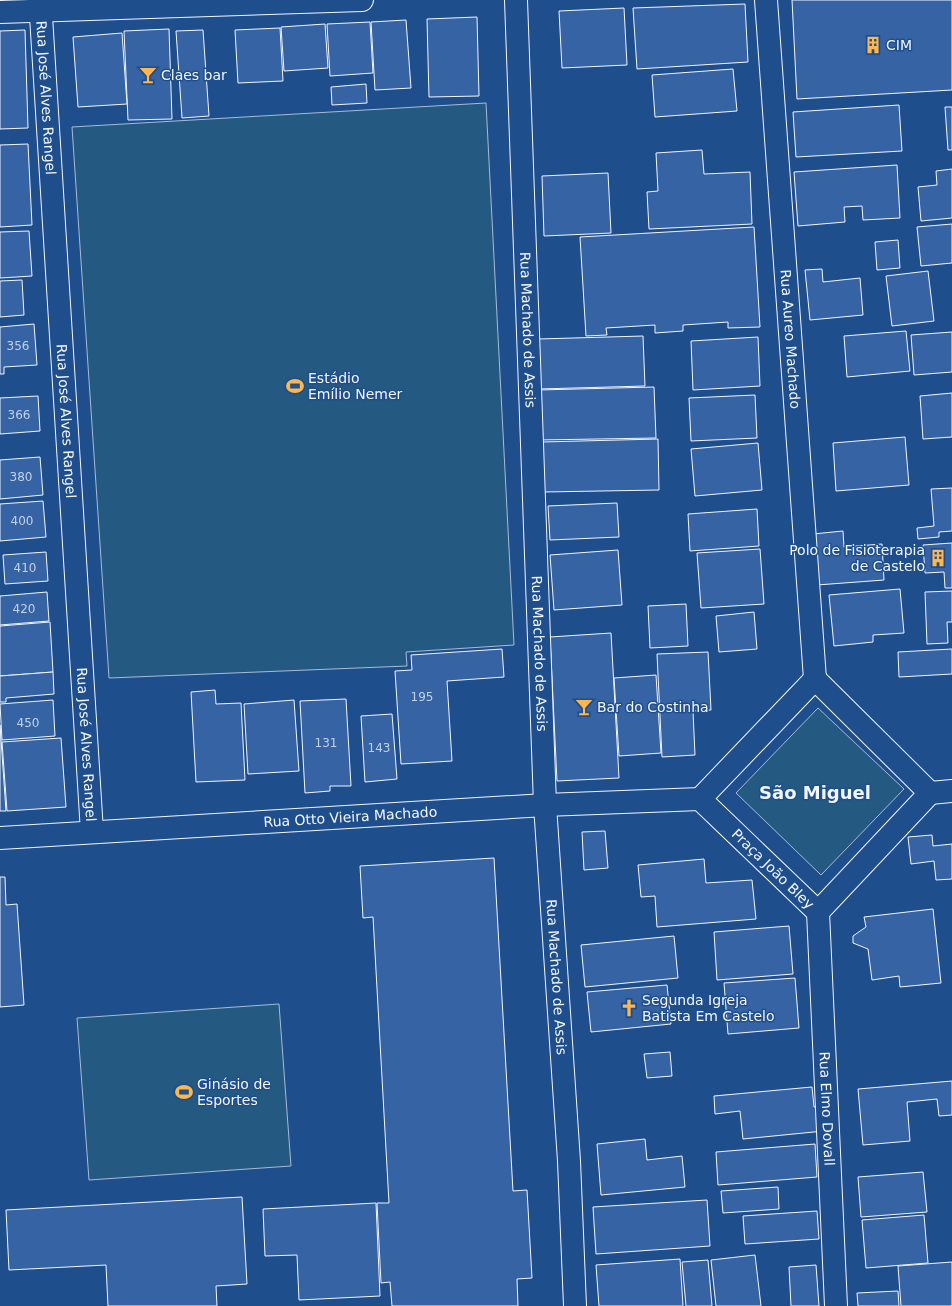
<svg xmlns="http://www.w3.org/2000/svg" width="952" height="1306" font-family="'DejaVu Sans',sans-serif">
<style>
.green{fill:#245a82;stroke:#a8bbd7}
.building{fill:#3563a3;stroke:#f2f6ff}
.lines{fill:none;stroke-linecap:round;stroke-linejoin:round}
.minor-casing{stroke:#f2f6ff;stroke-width:24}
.minor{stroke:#1f4e8c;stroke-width:22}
.labels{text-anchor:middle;stroke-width:3;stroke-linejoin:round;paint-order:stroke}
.number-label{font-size:12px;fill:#c3d1e8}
.poi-label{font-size:14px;fill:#f2f6ff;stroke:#1f4e8c;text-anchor:start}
.street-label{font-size:14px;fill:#f2f6ff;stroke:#1f4e8c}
.district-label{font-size:18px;font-weight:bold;fill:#f2f6ff;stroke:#1f4e8c}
</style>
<rect width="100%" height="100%" fill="#1f4e8c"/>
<!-- green -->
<g class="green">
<path d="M486,103L514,645L406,652L407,666L109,678L72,127Z"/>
<path d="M818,708L904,789L821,875L736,793Z"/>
<path d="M279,1004L291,1166L89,1180L77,1018Z"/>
</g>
<!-- building -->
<g class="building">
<path d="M792,0H952V90L797,99Z"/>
<path d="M745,4L748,62L637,69L633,8Z"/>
<path d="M624,8L627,65L562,68L559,11Z"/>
<path d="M477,17L479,96L429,97L427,19Z"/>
<path d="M406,20L411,88L375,90L371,22Z"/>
<path d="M370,22L373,73L330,76L327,24Z"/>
<path d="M325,24L328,68L284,71L281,27Z"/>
<path d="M280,28L283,81L238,83L235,30Z"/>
<path d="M169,29L172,119L128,120L124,31Z"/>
<path d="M25,30L28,128L0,129V31Z"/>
<path d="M203,30L209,116L182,118L176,31Z"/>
<path d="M122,33L127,104L78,107L73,37Z"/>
<path d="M733,69L737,111L655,117L652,75Z"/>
<path d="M366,84L367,103L332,105L331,87Z"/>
<path d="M899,105L902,151L796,157L793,112Z"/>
<path d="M945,107H952V150H948Z"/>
<path d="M28,144L32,225L0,227V145Z"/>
<path d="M702,150L704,174L750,172L752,224L649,229L647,192L658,191L656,153Z"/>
<path d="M897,165L900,218L863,220L862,206L844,207L845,222L798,226L794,172Z"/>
<path d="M952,169V218L921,221L918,187L937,185L936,171Z"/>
<path d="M608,173L611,233L544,236L542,176Z"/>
<path d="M952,224V263L921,266L917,227Z"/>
<path d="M754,227L760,327L728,328V322L683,325V331L655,333V325L606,328L607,335L586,336L580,237Z"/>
<path d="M29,231L32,276L0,278V232Z"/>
<path d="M898,240L900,268L877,270L875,242Z"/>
<path d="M822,269L823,282L860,278L863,315L810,320L805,270Z"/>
<path d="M928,271L934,321L892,326L886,276Z"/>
<path d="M22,280L24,315L0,317V281Z"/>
<path d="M34,324L37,365L4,367V374H0V327Z"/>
<path d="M906,331L910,371L847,377L844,336Z"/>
<path d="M952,332V372L914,375L911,335Z"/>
<path d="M643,336L645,386L539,389L538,339Z"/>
<path d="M758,337L760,386L693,390L691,341Z"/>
<path d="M654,387L656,438L539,440L538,390Z"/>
<path d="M952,393V437L923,439L920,396Z"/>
<path d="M755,395L757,438L691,441L689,398Z"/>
<path d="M38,396L40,431L0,434V398Z"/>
<path d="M905,437L909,485L836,491L833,443Z"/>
<path d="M658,439L659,490L543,492L542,442Z"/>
<path d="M758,443L762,490L695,496L691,449Z"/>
<path d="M40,457L43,495L0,499V460Z"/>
<path d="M952,488V531L939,532V537L918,539L917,528L934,526L931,489Z"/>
<path d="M43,501L46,537L0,541V504Z"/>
<path d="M617,503L619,537L550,540L548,506Z"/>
<path d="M757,509L759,546L690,551L688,514Z"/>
<path d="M843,531L844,547L882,544L884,580L817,585L813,534Z"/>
<path d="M952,543V588H945L944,572L925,573L923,545Z"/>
<path d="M760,549L764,604L701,608L697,553Z"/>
<path d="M618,550L622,605L554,610L550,555Z"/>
<path d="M46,552L48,581L5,584L3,555Z"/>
<path d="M900,589L904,633L873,635V642L834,646L829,595Z"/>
<path d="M952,591V622H947L948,643L927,644L925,592Z"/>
<path d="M47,592L49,621L0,625V596Z"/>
<path d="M686,604L688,646L650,648L648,606Z"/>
<path d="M754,612L757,649L719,652L716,616Z"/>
<path d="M50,622L53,672L0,676V626Z"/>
<path d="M611,633L619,778L557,781L550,637Z"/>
<path d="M502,649L504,677L447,681L452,761L401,764L395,671L412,670L411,655Z"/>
<path d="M952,649V674L899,677L898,652Z"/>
<path d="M708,652L711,710L693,711L695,755L662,757L657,654Z"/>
<path d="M53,672L54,694L6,698V702H0V676Z"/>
<path d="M656,675L661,753L619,756L614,678Z"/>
<path d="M215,690L216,704L241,703L245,780L196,782L191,692Z"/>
<path d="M346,699L351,786H330V791L305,793L300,701Z"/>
<path d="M53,700L55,736L2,740L0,704Z"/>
<path d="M294,700L299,771L248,774L244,704Z"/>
<path d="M392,714L397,779L365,782L361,716Z"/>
<path d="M0,725L6,811H0Z"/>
<path d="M61,738L66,807L7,811L2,742Z"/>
<path d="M605,831L608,868L584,870L582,832Z"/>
<path d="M932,835L933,846L952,844V879L936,880L934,861L911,864L908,837Z"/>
<path d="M494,858L513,1191L527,1190L532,1278L517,1279L518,1306H392L390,1282L381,1283L377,1203H389L373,917L363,918L360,866Z"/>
<path d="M704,859L706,883L752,880L756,919L657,927L655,896L641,897L638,865Z"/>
<path d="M0,877H5L6,905L17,904L24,1005L0,1007Z"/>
<path d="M933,909L941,983L900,987L899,976L872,980L868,949L853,943V936L866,927L864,917Z"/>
<path d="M789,926L793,974L717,980L714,932Z"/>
<path d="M674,936L678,978L585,987L581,945Z"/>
<path d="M795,978L799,1028L728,1034L724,983Z"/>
<path d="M667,985L671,1024L591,1032L587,992Z"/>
<path d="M670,1052L672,1076L647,1078L644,1054Z"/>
<path d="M952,1081V1115L939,1116L937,1099L907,1102L910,1141L863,1145L858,1089Z"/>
<path d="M812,1087L814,1107H822L824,1131L743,1139L740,1111L715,1114L714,1096Z"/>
<path d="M645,1139L647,1160L682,1156L685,1187L601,1195L597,1144Z"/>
<path d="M815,1144L817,1177L718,1185L716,1152Z"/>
<path d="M923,1172L927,1212L861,1217L858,1177Z"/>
<path d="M778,1187L779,1209L723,1213L721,1191Z"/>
<path d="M242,1197L247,1284L216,1286L217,1306H108L106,1265L9,1270L6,1210Z"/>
<path d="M707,1200L710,1246L596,1254L593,1207Z"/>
<path d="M376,1203L380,1296L299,1300L297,1255L265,1256L263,1209Z"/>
<path d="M817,1211L819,1239L745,1244L743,1216Z"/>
<path d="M924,1215L928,1263L866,1268L862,1220Z"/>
<path d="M755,1255L761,1306H716L711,1260Z"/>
<path d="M680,1259L683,1306H599L596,1265Z"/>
<path d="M708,1260L712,1306H686L682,1262Z"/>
<path d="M952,1262V1306H901L898,1266Z"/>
<path d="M816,1265L819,1306H791L789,1267Z"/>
<path d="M898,1291L899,1306H858L857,1293Z"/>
</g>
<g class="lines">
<!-- minor casing -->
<g class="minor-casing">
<g id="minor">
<path id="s1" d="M40,0L92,832"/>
<path id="s2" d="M516,0L545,805L569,1161L575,1306"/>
<path id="s3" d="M766,0L815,679"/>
<path d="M0,12L362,0"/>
<path d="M815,679L930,793L818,912L700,799Z"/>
<path d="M930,793L952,791"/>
<path id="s4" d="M0,838L545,805L700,799"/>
<path id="s5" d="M818,912L836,1306"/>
</g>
</g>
<!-- minor -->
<use href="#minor" class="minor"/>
</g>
<!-- icons -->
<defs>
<g id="building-bare" transform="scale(1.38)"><path d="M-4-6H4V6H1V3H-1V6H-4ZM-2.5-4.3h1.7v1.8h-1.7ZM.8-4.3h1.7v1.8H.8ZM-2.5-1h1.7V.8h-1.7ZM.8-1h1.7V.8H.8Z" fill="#ffb74d" stroke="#1f4e8c" stroke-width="2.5" paint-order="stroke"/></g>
<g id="bar-bare" transform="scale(1.38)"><path d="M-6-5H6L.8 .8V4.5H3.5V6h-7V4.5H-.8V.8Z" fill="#ffb74d" stroke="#1f4e8c" stroke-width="2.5" paint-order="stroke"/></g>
<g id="stadium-bare" transform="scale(1.38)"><path d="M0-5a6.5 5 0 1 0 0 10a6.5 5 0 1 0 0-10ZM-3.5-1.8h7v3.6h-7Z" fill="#ffb74d" stroke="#1f4e8c" stroke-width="2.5" paint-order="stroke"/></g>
<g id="church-bare" transform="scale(1.38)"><path d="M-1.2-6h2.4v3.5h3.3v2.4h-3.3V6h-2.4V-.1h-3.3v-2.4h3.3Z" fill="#ffb74d" stroke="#1f4e8c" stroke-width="2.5" paint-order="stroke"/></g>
</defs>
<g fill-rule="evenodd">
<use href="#building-bare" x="873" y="45"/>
<use href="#bar-bare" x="148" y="75"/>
<use href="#stadium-bare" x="295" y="386"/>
<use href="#building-bare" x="938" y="558"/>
<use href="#bar-bare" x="584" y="707"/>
<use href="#church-bare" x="629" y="1008"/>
<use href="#stadium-bare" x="184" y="1092"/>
</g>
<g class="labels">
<!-- number labels -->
<g class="number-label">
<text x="18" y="350">356</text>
<text x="19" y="419">366</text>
<text x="21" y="481">380</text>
<text x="22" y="525">400</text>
<text x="25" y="572">410</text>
<text x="24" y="613">420</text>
<text x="422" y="701">195</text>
<text x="28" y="727">450</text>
<text x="326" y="747">131</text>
<text x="379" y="752">143</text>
</g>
<!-- poi labels -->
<g class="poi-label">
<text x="886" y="50">CIM</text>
<text x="161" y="80">Claes bar</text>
<text x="308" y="383">Estádio<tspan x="308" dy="16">Emílio Nemer</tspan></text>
<text x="925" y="555" text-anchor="end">Polo de Fisioterapia<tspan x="925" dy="16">de Castelo</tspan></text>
<text x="597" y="712">Bar do Costinha</text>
<text x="642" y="1005">Segunda Igreja<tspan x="642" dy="16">Batista Em Castelo</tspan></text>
<text x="197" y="1089">Ginásio de<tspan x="197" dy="16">Esportes</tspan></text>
</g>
<!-- street labels -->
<g class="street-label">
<text dy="5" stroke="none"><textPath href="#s1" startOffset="98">Rua José Alves Rangel</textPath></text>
<text dy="5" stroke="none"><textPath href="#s2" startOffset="330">Rua Machado de Assis</textPath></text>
<text dy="5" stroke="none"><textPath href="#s3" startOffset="340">Rua Aureo Machado</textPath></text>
<text dy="5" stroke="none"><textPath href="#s1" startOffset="422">Rua José Alves Rangel</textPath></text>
<text dy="5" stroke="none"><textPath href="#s2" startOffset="654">Rua Machado de Assis</textPath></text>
<text dy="5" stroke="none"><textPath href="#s1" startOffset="746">Rua José Alves Rangel</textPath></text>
<text dy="5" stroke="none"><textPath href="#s4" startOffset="351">Rua Otto Vieira Machado</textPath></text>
<text transform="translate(773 869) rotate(44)" y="5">Praça João Bley</text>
<text dy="5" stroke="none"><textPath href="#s2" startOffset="978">Rua Machado de Assis</textPath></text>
<text dy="5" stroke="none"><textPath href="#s5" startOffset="197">Rua Elmo Dovall</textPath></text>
</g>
<!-- district labels -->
<g class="district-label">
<text x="815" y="799">São Miguel</text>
</g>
</g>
</svg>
